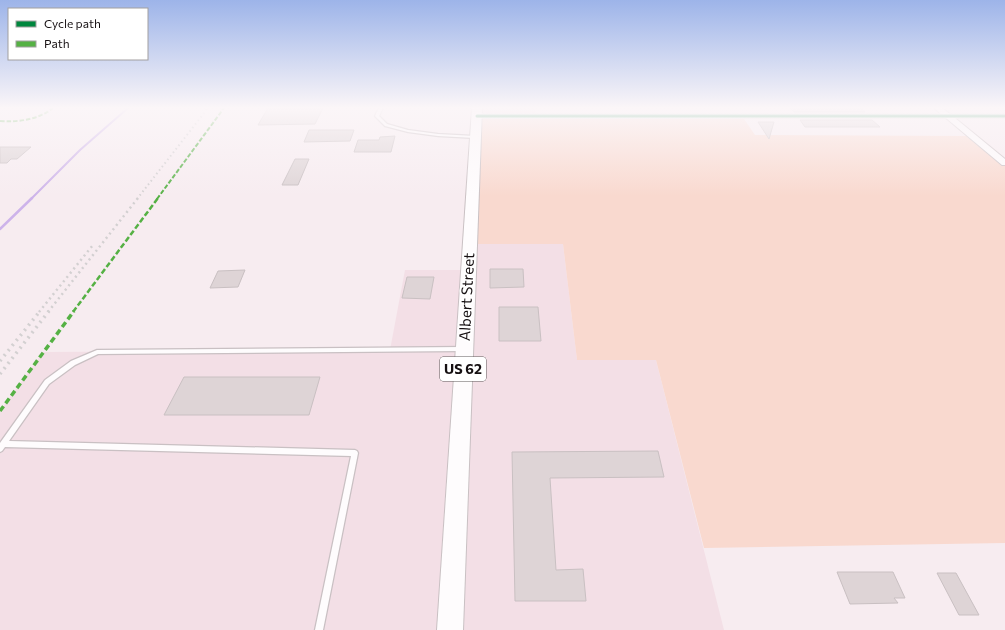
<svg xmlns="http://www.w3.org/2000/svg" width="1005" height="630" font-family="Commissioner,sans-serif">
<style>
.built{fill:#f3dfe6}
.green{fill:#f9d9cf}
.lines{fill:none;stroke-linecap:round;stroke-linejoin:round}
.stream-far1{stroke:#cdb3ea;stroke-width:2}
.stream{stroke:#cdb3ea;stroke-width:2.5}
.building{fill:#ded4d6;stroke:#c9c0c2}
.lane-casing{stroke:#c9c0c3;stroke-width:2.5}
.street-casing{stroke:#c9c0c3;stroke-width:2}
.primary-casing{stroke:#c9c0c3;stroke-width:2}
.lane{fill:#fefcfd;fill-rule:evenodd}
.street{fill:#fefcfd;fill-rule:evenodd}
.primary{fill:#fefcfd;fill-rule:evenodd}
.rail-far2{stroke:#d3d0d1;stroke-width:2;stroke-dasharray:1.5 3;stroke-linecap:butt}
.rail-far1{stroke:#d3d0d1;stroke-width:2.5;stroke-dasharray:2 3.5;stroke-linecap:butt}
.rail{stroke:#d3d0d1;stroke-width:3.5;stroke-dasharray:2 4.5;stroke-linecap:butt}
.quiet-far2{stroke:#55b144;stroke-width:2;stroke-dasharray:4.5 2;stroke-linecap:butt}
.quiet-far1{stroke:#55b144;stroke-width:2.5;stroke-dasharray:5.5 2.5;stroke-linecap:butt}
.quiet{stroke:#55b144;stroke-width:3.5;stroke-dasharray:6 3.5;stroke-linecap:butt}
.cycleway-casing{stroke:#fff;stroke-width:5}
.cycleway{stroke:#00873e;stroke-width:3}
.labels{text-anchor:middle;stroke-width:3.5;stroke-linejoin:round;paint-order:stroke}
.shield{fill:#fff;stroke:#5c5859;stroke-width:1}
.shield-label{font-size:14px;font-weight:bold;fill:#161012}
.street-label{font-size:15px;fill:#161012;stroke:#fff}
</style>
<rect width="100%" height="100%" fill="#f7ecf0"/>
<!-- built -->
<g class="built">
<path d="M477,108H535L536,116H477Z"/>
<path d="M470,244H563L577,360H656L724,630H0V411L43,352L390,350L405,270H468Z"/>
</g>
<!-- green -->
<path class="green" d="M477,116H742L755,135L972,136L1005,163V543L704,548L656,360H577L563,244H470Z"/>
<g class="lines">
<!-- stream-far1 -->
<path class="stream-far1" d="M31,199L80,150L128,108"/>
<!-- stream -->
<path class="stream" d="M0,229L32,198"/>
</g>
<!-- building -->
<g class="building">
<path d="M268,108H323L315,124L258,125Z"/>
<path d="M790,108H861L865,112H794Z"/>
<path d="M800,120H872L880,127H805Z"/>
<path d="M758,122H774L769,139Z"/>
<path d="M309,130H354L350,141L304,142Z"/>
<path d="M395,136L391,152H354L358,140H379L380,137Z"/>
<path d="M0,147H31L17,159H11L7,163H0Z"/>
<path d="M295,159H309L298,185H282Z"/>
<path d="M490,269H523L524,287L490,288Z"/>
<path d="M245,270L238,287L210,288L218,271Z"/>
<path d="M407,277H434L430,299L402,298Z"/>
<path d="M499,307H538L541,341H499Z"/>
<path d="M184,377H320L309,415H164Z"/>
<path d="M658,451L664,477L550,478L556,570L583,569L586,601H515L512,452Z"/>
<path d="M837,572H893L905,598H894L898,603L850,604Z"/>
<path d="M937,573H956L979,615H959Z"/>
</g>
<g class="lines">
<!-- lane casing -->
<g class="lane-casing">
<g id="lane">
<path d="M379,108H383L379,116L387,124L408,130L438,134L475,136L477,137L475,138L438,136L408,132L385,126L375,116Z"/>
<path d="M462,347H464L465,349L464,351H462L98,354L75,365L49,384L9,441L355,450L357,451L358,453L323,630H315L351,456L5,447L2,451L0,452V443L45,380L71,361L97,350Z"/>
</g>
</g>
<!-- street casing -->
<g class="street-casing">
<path id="street" d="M934,108H942L950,114H1005V118H955L1005,159V165H1002L946,118H477L473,116L477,114H941Z"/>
</g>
<!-- primary casing -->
<g class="primary-casing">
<path id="primary" d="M472,108H482L463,630H437Z"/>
</g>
<!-- lane -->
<use href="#lane" class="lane"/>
<!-- street -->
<use href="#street" class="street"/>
<!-- primary -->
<use href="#primary" class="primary"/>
<!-- rail-far2 -->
<path class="rail-far2" d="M137,199L208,108"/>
<!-- rail-far1 -->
<g class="rail-far1">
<path d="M39,312L93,245"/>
<path d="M48,312L138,198"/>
</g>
<!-- rail -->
<g class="rail">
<path d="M0,361L40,311"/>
<path d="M0,374L49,311"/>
</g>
<!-- quiet-far2 -->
<g class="quiet-far2">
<path d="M0,121C20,122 37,120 53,108"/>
<path d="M157,199L224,108"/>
</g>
<!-- quiet-far1 -->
<path class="quiet-far1" d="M73,312L158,198"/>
<!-- quiet -->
<path class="quiet" d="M0,411L74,311"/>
<!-- cycleway casing -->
<g class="cycleway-casing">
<path id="cycleway" d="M477,116H1005"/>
</g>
<!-- cycleway -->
<use href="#cycleway" class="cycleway"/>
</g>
<!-- sky -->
<linearGradient id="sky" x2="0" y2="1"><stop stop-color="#9db4e9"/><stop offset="0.55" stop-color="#fbf6f8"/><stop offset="1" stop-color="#fbf6f8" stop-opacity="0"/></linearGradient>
<rect width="1005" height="196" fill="url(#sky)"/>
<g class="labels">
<!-- shield labels -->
<rect class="shield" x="440" y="357" width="46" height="24" rx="3"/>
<g class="shield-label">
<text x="463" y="374">US 62</text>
</g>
<!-- street labels -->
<g class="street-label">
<text transform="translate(467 297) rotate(-87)" y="5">Albert Street</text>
</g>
</g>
<!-- legend -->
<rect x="8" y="8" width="140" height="52" fill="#ffffff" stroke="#a29fa0"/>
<rect x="16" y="21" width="20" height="6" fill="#00873e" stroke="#a29fa0"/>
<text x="44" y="28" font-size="12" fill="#161012">Cycle path</text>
<rect x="16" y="41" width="20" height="6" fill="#55b144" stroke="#a29fa0"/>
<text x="44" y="48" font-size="12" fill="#161012">Path</text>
</svg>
